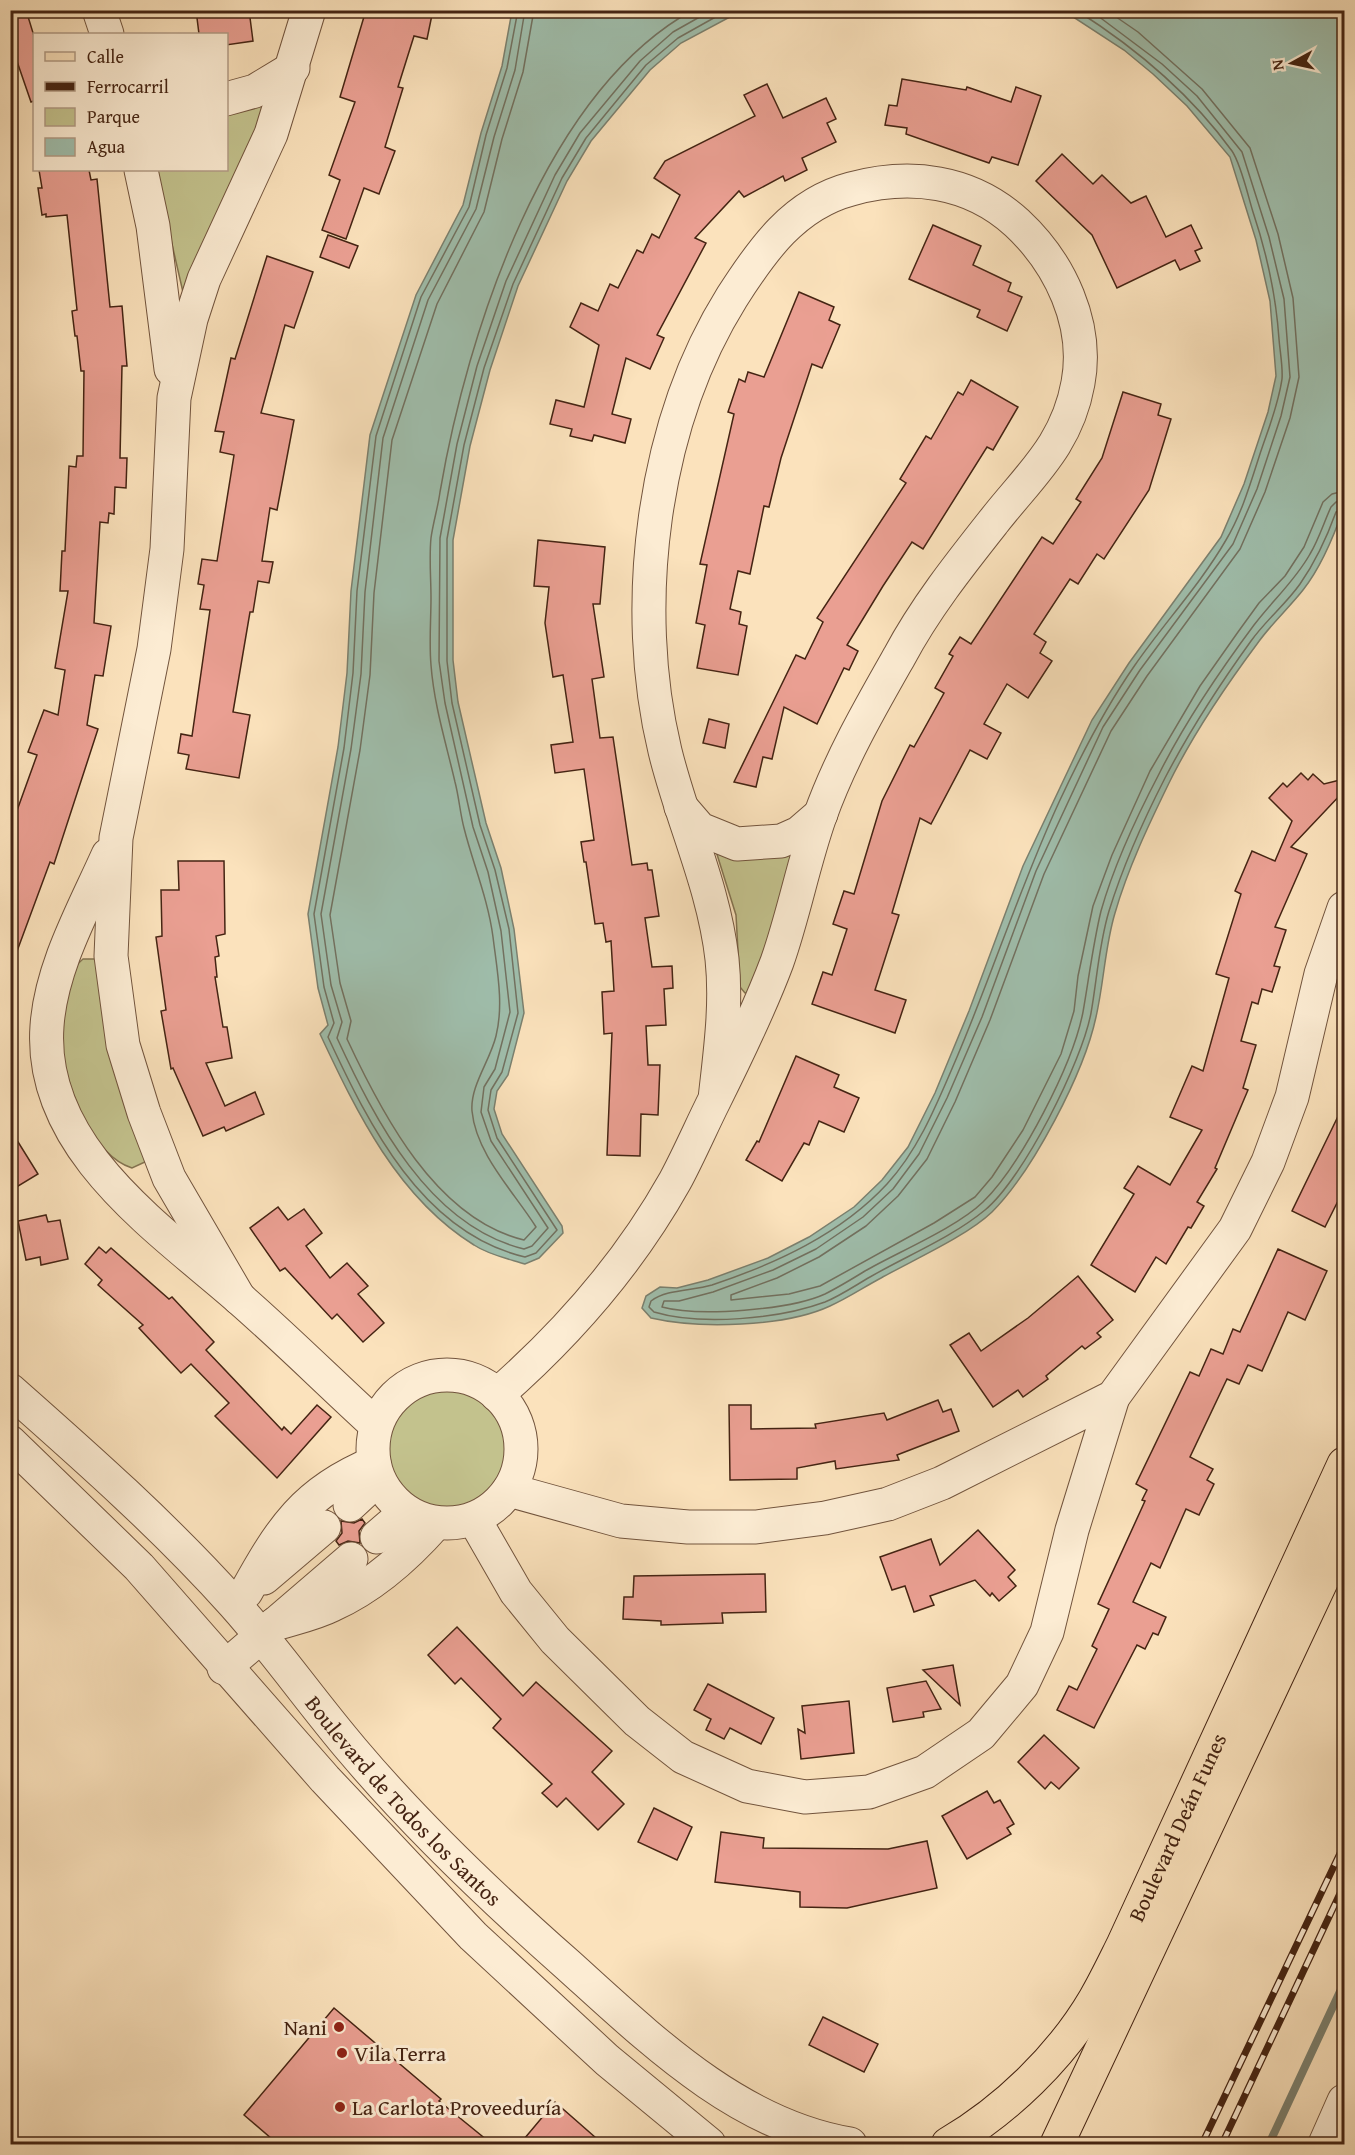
<svg xmlns="http://www.w3.org/2000/svg" width="1355" height="2155" font-family="'Gentium Book Plus',serif">
<style>
.green{fill:#c3c28d;stroke:#847350;stroke-width:1.5}
.water{fill:#9fbeac;stroke:#7b806f;stroke-width:1.5}
.lines{fill:none;stroke-linecap:round;stroke-linejoin:round}
.shore{stroke:#727160;stroke-width:1.5}
.stream{stroke:#7b806f;stroke-width:8}
.building{fill:#ea9f92;stroke:#452413;stroke-width:1.5}
.minor-casing{stroke:#72543d;stroke-width:35}
.major-casing{stroke:#452413;stroke-width:35}
.minor{stroke:#fcecd3;stroke-width:33}
.major{stroke:#fbe2bc;stroke-width:33}
.rail-casing{stroke:#452413;stroke-width:7}
.rail{stroke:#fcecd3;stroke-width:4.5;stroke-dasharray:14;stroke-linecap:butt}
.poi-dot{fill:#8f2418;stroke:#fcecd3;stroke-width:2}
.labels{text-anchor:middle;stroke-width:6;stroke-linejoin:round;paint-order:stroke}
.street-label{font-size:22px;fill:#452413;stroke:#fcecd3}
.poi-label{font-size:22px;fill:#452413;stroke:#fcecd3;text-anchor:start}
</style>
<rect width="100%" height="100%" fill="#fbe2bc"/>
<filter id="stains"><feTurbulence type="fractalNoise" baseFrequency=".00333" numOctaves="4"/><feColorMatrix values="0 0 0 0 .2 0 0 0 0 .09 0 0 0 0 .02 0 0 0 .5 -.17"/></filter>
<radialGradient id="worn" r=".72"><stop offset=".6" stop-color="#630" stop-opacity="0"/><stop offset="1" stop-color="#630" stop-opacity=".3"/></radialGradient>
<!-- green -->
<g class="green">
<path d="M265,96L274,107L185,301L155,170H226L227,107Z"/>
<path d="M715,848L798,849L753,992L745,993L740,987L736,915Z"/>
<path d="M83,959H97L147,1161L132,1168C91,1155 63,1081 62,1041C62,1030 64,1019 65,1009C67,990 68,971 83,959Z"/>
<circle cx="448" cy="1449" r="59"/>
</g>
<!-- water -->
<g class="water">
<path d="M512,11H741L681,43L650,70L591,141L567,181L518,286L490,370L470,446L453,540V660L458,702L486,823L501,868L514,929L524,1013L508,1075L497,1091L494,1109L502,1134L562,1226L563,1233L539,1258L525,1264C509,1259 489,1255 474,1245C398,1198 357,1113 320,1034L328,1025L318,988L308,914L338,747L347,673L351,591L370,435L416,295L463,205L481,133L502,66Z"/>
<path d="M1064,11H1344V507C1334,536 1322,566 1303,590C1288,609 1271,624 1257,644C1225,687 1193,734 1169,783C1149,824 1128,868 1115,913C1105,946 1104,982 1096,1017C1084,1073 1033,1171 992,1212C967,1236 913,1260 881,1278C864,1287 848,1298 830,1306C785,1327 699,1329 651,1318L642,1308L646,1296L660,1287L677,1288L708,1280L768,1258L809,1237L854,1207L882,1180L908,1147L935,1093L969,1011L1023,866L1092,720L1129,663L1221,537L1244,484L1268,412L1276,376L1270,301L1256,240L1230,157L1187,106L1153,74L1124,50Z"/>
</g>
<g class="lines">
<!-- shore -->
<g class="shore">
<path d="M518,10L507,68L486,135L469,207L421,297L376,436L357,591L353,673L344,748L314,914L324,987L334,1023L328,1037C369,1125 422,1233 525,1257L536,1253L557,1230L497,1138L488,1110L491,1090L502,1072L518,1013L509,929L495,870L480,825L452,703L447,661V539L464,445L484,368L513,284L562,178L586,138L646,65L678,38L728,10"/>
<path d="M525,10L515,70L494,137L476,209L428,300L383,438L365,592L361,674L351,749L321,914L331,985L342,1022L337,1038C375,1120 429,1226 524,1249L532,1246L548,1228L491,1141L481,1112L484,1087L495,1069L510,1012L501,931L488,872L473,827L445,703L439,661L440,538L457,444L477,366L506,281L555,175L580,133L640,61L673,32L712,10"/>
<path d="M534,10L523,72L502,139L484,212L437,304L392,440L374,593L370,675L360,750L330,915L340,983L351,1021L347,1039C382,1114 436,1219 524,1240L536,1227C514,1192 476,1154 472,1111C470,1086 490,1061 496,1036C504,1004 497,970 493,937C488,899 473,864 464,828C460,813 459,797 455,782C446,743 434,705 431,665C429,643 431,620 431,598C431,578 429,557 431,538C433,523 438,507 440,492C467,334 544,92 693,10"/>
<path d="M1076,10C1136,48 1190,93 1232,151C1241,164 1248,196 1253,212C1267,254 1276,295 1279,339C1280,352 1283,367 1282,379C1278,407 1267,432 1259,457C1250,485 1241,515 1226,540C1200,585 1164,623 1135,665C1105,708 1082,753 1060,800C1021,884 993,972 957,1057C938,1101 920,1148 887,1184C841,1234 775,1264 712,1285C692,1291 667,1289 651,1301L649,1307L654,1312C701,1326 779,1319 825,1302C840,1296 856,1285 870,1277C908,1255 951,1238 985,1210C1023,1179 1082,1062 1091,1013C1097,979 1099,944 1109,911C1123,866 1144,819 1165,778C1190,730 1220,684 1251,641C1266,620 1286,604 1300,584C1316,561 1327,537 1336,512L1344,508"/>
<path d="M1090,10L1162,64L1197,96L1242,152L1269,237L1284,299L1290,377L1281,416L1257,489L1233,544L1140,670L1103,727L1036,871L982,1017L947,1098L919,1154L893,1189L863,1217L816,1249L773,1270L713,1292L679,1301H664L662,1307C699,1317 790,1310 825,1294C839,1287 852,1279 865,1271C898,1252 956,1228 983,1202C1021,1165 1073,1064 1083,1012C1089,978 1093,944 1101,911C1114,865 1137,816 1159,774C1185,722 1219,672 1254,625C1272,601 1295,581 1310,554C1319,539 1324,522 1331,507L1336,502L1344,500"/>
<path d="M1106,10L1138,32L1202,89L1250,148L1278,234L1293,298L1299,377L1290,418L1265,492L1240,549L1147,676L1111,731L1044,874L990,1020L955,1102L927,1159L898,1196L866,1226L819,1257L777,1278L731,1295V1300L789,1294L820,1286L934,1223L975,1197L992,1177L1023,1130L1061,1054L1074,1011L1078,976L1093,906L1112,855L1150,771L1200,686L1238,632L1259,603L1285,576L1304,547L1323,502L1332,494L1344,491"/>
</g>
<!-- stream -->
<path class="stream" d="M1269,2144L1344,1983"/>
</g>
<!-- building -->
<g class="building">
<path d="M10,10H26L34,36V101L31,102L10,41Z"/>
<path d="M196,10H249L253,41L226,45V34H199Z"/>
<path d="M366,10H433L427,39L414,36L398,87L403,88L385,147L395,151L379,194L364,188L346,239L322,230L340,180L329,175L355,102L340,97Z"/>
<path d="M902,79L966,90L967,87L1011,102L1016,87L1041,96L1018,165L992,157L989,163L906,134L907,128L885,125L889,105L897,106Z"/>
<path d="M767,84L783,118L826,98L836,119L827,123L836,142L802,158L807,170L785,181L783,176L744,197L739,191L695,238L706,243L657,335L664,338L650,369L626,358L612,414L631,419L625,443L594,435L592,441L570,436L572,429L550,424L556,400L584,407L599,345L570,327L581,303L598,311L610,284L618,288L637,250L643,253L652,234L659,238L680,195L654,178L665,161L755,116L744,95Z"/>
<path d="M1062,154L1093,184L1102,175L1131,203L1146,196L1166,237L1191,225L1202,248L1195,251L1200,261L1180,270L1175,260L1117,288L1092,235L1036,181Z"/>
<path d="M39,170H89L91,180L97,179L110,307L122,306L127,366H122L120,458H127L126,488L115,487L114,514L109,513L108,523L100,522L94,623L111,626L103,676L95,675L87,725L98,729L54,864L50,862L13,962H10V830L37,755L28,752L44,710L58,715L65,670L55,668L68,591H60L62,551H65L69,466L76,467L77,456H83L84,371H81L77,336H75L72,311L77,310L67,215L46,217V214L42,215L38,188H42Z"/>
<path d="M933,225L981,246L973,265L1011,283L1008,291L1022,297L1007,331L977,317L980,310L909,279Z"/>
<path d="M328,235L358,246L349,268L320,257Z"/>
<path d="M267,256L313,272L294,328L285,325L261,413L294,420L277,510L270,508L262,561L273,562L269,583L258,581L253,612H250L233,712L250,715L239,778L186,769L189,755L178,753L181,734L192,736L210,610L200,609L204,585L198,584L202,559L217,561L234,455L220,452L224,432L215,431L231,358L235,359Z"/>
<path d="M799,292L834,307L829,320L840,325L822,368L812,364L781,458L769,507L764,506L750,574L738,571L730,609L741,612L739,624L747,626L738,675L697,668L705,625L696,623L707,565L700,564L734,414L728,412L739,379L745,382L748,372L764,377Z"/>
<path d="M971,380L1018,407L993,450L987,447L923,549L912,542L883,586L847,645L858,651L849,670L844,668L817,724L784,707L772,759L763,757L756,787L734,782L796,655L805,659L823,622L817,618L906,483L900,479L926,436L931,439L958,392L963,395Z"/>
<path d="M1123,392L1161,404L1158,415L1171,419L1149,490L1104,559L1097,554L1078,584L1070,579L1034,634L1046,642L1040,653L1052,661L1028,698L1007,684L984,724L1001,733L987,759L970,750L931,824L920,818L892,913L899,915L875,990L906,1000L895,1033L812,1004L823,972L832,975L847,929L833,924L844,891L854,894L882,801L910,745L914,747L944,693L935,688L953,656L949,654L960,637L971,644L1042,537L1053,544L1081,502L1076,499L1102,458Z"/>
<path d="M538,540L605,547L600,604H593L604,677L592,679L600,738L613,737L632,865L647,863L648,870H652L659,916L645,918L652,967L672,966L673,988L664,989L666,1025L646,1026L648,1065H660L658,1115L641,1114L640,1156L607,1155L612,1033L604,1034L602,992L614,991L611,941L606,942L603,923L595,924L586,862H584L581,842L594,840L584,769L555,773L551,745L573,742L563,675L553,677L545,623L549,587L534,586Z"/>
<path d="M709,719L729,724L725,748L703,743Z"/>
<path d="M1301,773L1308,780L1313,774L1324,784L1344,779V791L1291,847L1307,854L1275,927L1286,930L1274,966L1280,967L1272,992L1262,989L1258,1004L1252,1002L1241,1041L1256,1045L1243,1088L1248,1090L1215,1168L1217,1169L1197,1202L1204,1206L1191,1228L1188,1227L1166,1264L1156,1257L1135,1292L1091,1265L1134,1194L1124,1188L1138,1166L1170,1185L1202,1130L1170,1117L1192,1066L1203,1071L1229,978L1216,974L1241,894L1235,891L1252,851L1275,861L1292,821L1269,798L1283,783L1287,787Z"/>
<path d="M178,861H224L225,934L216,936L219,956L215,957L217,977H215L223,1027H227L232,1058L206,1063L225,1106L255,1092L264,1114L226,1131L224,1127L203,1136L173,1068L171,1069L161,1011L166,1010L156,937L162,936L161,890H179Z"/>
<path d="M796,1056L839,1075L834,1087L859,1098L844,1132L819,1121L809,1145L804,1143L782,1181L746,1160L757,1141L759,1142Z"/>
<path d="M1344,1104V1206L1337,1203L1325,1227L1292,1211Z"/>
<path d="M10,1129L38,1174L10,1191Z"/>
<path d="M278,1207L288,1220L304,1209L322,1233L306,1246L330,1278L347,1263L368,1286L358,1294L384,1323L363,1342L337,1314L332,1319L285,1268L280,1271L250,1228Z"/>
<path d="M46,1215L48,1222L60,1220L68,1259L41,1265L40,1257L26,1260L18,1221Z"/>
<path d="M99,1247L106,1253L111,1248L169,1299L172,1297L214,1342L206,1350L282,1430L284,1427L291,1434L317,1405L331,1417L277,1478L215,1416L229,1403L191,1364L181,1373L139,1328L143,1325L98,1285L102,1280L85,1264Z"/>
<path d="M1278,1249L1327,1271L1305,1320L1288,1312L1262,1371L1248,1365L1239,1384L1227,1379L1190,1457L1213,1469L1207,1480L1214,1484L1199,1515L1186,1509L1160,1568L1151,1563L1133,1602L1166,1617L1158,1635L1153,1633L1145,1649L1137,1645L1094,1728L1057,1710L1069,1686L1077,1690L1097,1649L1092,1646L1109,1609L1098,1604L1145,1501L1142,1500L1147,1490L1136,1484L1190,1372L1199,1376L1211,1349L1223,1354L1233,1329L1240,1332Z"/>
<path d="M1078,1276L1113,1320L1097,1333L1101,1337L1085,1349L1082,1346L1046,1376L1048,1379L1023,1397L1018,1390L993,1407L950,1345L969,1333L981,1351L1028,1318Z"/>
<path d="M938,1400L943,1412L951,1409L959,1431L897,1455L899,1460L836,1469L835,1461L797,1468V1479L730,1480L729,1405H751V1429L816,1428L815,1424L884,1413L887,1420Z"/>
<path d="M362,1519L365,1523L359,1531L360,1543L348,1541L339,1545L336,1541L342,1533L341,1521L354,1523Z"/>
<path d="M978,1530L1015,1570L1008,1577L1016,1586L999,1601L992,1593L990,1596L975,1580L930,1596L934,1605L914,1612L905,1586L892,1590L880,1557L931,1539L940,1565Z"/>
<path d="M765,1574L766,1612L722,1613L723,1623L661,1625V1621L623,1619L624,1597H633L634,1576Z"/>
<path d="M457,1627L523,1696L536,1682L612,1751L592,1772L624,1804L598,1830L566,1798L557,1807L542,1793L552,1784L493,1728L501,1719L461,1678L455,1684L428,1655Z"/>
<path d="M953,1665L960,1705L923,1670Z"/>
<path d="M926,1681L941,1709L923,1712L924,1717L893,1722L887,1688Z"/>
<path d="M708,1684L774,1718L761,1744L730,1728L724,1739L706,1730L711,1719L694,1710Z"/>
<path d="M849,1701L854,1753L801,1759L798,1729L805,1733L802,1706Z"/>
<path d="M1044,1735L1079,1768L1059,1789L1051,1782L1045,1789L1018,1762Z"/>
<path d="M987,1791L994,1803L1000,1800L1014,1824L1007,1828L1011,1834L967,1859L942,1816Z"/>
<path d="M654,1808L692,1827L677,1860L638,1842Z"/>
<path d="M721,1832L764,1838L763,1848L888,1849L927,1841L937,1888L847,1908L800,1907V1892L715,1882Z"/>
<path d="M334,2008L441,2099L439,2101L493,2145H279L244,2115Z"/>
<path d="M823,2017L878,2044L864,2072L809,2045Z"/>
<path d="M555,2102L604,2145H519Z"/>
</g>
<g class="lines">
<!-- minor casing -->
<g class="minor-casing">
<g id="minor">
<path d="M99,10L107,34"/>
<path d="M226,99L255,91L293,68"/>
<path d="M141,170L153,226L171,369"/>
<path d="M681,807L700,829L737,844L781,841L799,833L821,814"/>
<path d="M108,855C84,909 51,967 47,1026C38,1148 159,1228 239,1298C286,1339 330,1383 376,1425"/>
<path d="M239,1298L169,1178L144,1113L123,1045L111,956L116,838L154,649L167,549L174,398L191,319L204,279L271,134L309,10"/>
<circle cx="447" cy="1449" r="74"/>
<path id="s1" d="M10,1390C87,1458 165,1527 234,1604C276,1651 312,1703 353,1751C418,1828 492,1898 568,1965C650,2039 737,2125 850,2144"/>
<path d="M497,1395C568,1333 629,1263 675,1181C689,1155 701,1127 714,1101C737,1055 759,1010 777,962C794,914 803,864 820,816C840,760 870,708 899,657C925,608 960,564 994,521C1030,475 1067,445 1078,383C1089,324 1060,263 1017,223C970,180 910,173 851,189C794,204 762,250 732,297C652,425 630,606 665,751C682,821 714,887 722,959C727,1006 720,1053 715,1099"/>
<path d="M10,1442L139,1567L325,1779L473,1936L607,2060L709,2144"/>
<path d="M509,1490L621,1521L688,1527H756L825,1518L888,1504L942,1483L1113,1397L1235,1229L1268,1162L1292,1097L1321,974L1344,908"/>
<path d="M350,1505L378,1479"/>
<path d="M474,1519L516,1592L555,1640L637,1721L683,1757L747,1786L805,1797L869,1792L925,1772L981,1734L1022,1685L1047,1632L1072,1530L1113,1397"/>
<path d="M377,1537L406,1512"/>
<path d="M264,1578L324,1527"/>
<path d="M246,1592C281,1529 304,1492 374,1463"/>
<path d="M275,1624C294,1618 314,1614 332,1605C372,1587 407,1556 436,1523"/>
<path d="M224,1668L351,1559"/>
<path d="M1325,2144L1344,2101"/>
</g>
</g>
<!-- major casing -->
<g class="major-casing">
<g id="major">
<path id="s2" d="M948,2144C1006,2110 1061,2057 1095,1999C1105,1982 1114,1963 1123,1945L1344,1464"/>
<path d="M1057,2144L1344,1533"/>
</g>
</g>
<!-- minor -->
<use href="#minor" class="minor"/>
<!-- major -->
<use href="#major" class="major"/>
<!-- rail casing -->
<g class="rail-casing">
<g id="rail">
<path d="M1202,2144L1344,1845"/>
<path d="M1222,2144L1344,1885"/>
</g>
</g>
<!-- rail -->
<use href="#rail" class="rail"/>
</g>
<!-- markers -->
<g class="poi-dot">
<circle cx="339" cy="2027" r="6"/>
<circle cx="342" cy="2053" r="6"/>
<circle cx="340" cy="2107" r="6"/>
</g>
<g class="labels">
<!-- street labels -->
<g class="street-label">
<text dy="8" stroke="none"><textPath href="#s1" startOffset="570">Boulevard de Todos los Santos</textPath></text>
<text dy="8" stroke="none"><textPath href="#s2" startOffset="399">Boulevard Deán Funes</textPath></text>
</g>
<!-- poi labels -->
<g class="poi-label">
<text x="327" y="2035" text-anchor="end">Nani</text>
<text x="354" y="2061">Vila Terra</text>
<text x="352" y="2115">La Carlota Proveeduría</text>
</g>
</g>
<!-- margin -->
<rect width="1355" height="2155" fill="none" stroke="#fbe2bc" stroke-width="36"/>
<rect x="12" y="12" width="1331" height="2131" fill="none" stroke="#452413" stroke-width="3"/>
<rect x="18" y="18" width="1319" height="2119" fill="none" stroke="#452413" stroke-width="1.5"/>
<!-- legend -->
<rect x="33" y="33" width="195" height="138" fill="#fcecd3" stroke="#b39c86" stroke-width="1.5"/>
<rect x="45" y="52" width="30" height="9" fill="#fbe2bc" stroke="#b39c86" stroke-width="1.5"/>
<text x="87" y="63" font-size="18" fill="#452413">Calle</text>
<rect x="45" y="82" width="30" height="9" fill="#452413" stroke="#b39c86" stroke-width="1.5"/>
<text x="87" y="93" font-size="18" fill="#452413">Ferrocarril</text>
<rect x="45" y="108" width="30" height="18" fill="#c3c28d" stroke="#b39c86" stroke-width="1.5"/>
<text x="87" y="123" font-size="18" fill="#452413">Parque</text>
<rect x="45" y="138" width="30" height="18" fill="#9fbeac" stroke="#b39c86" stroke-width="1.5"/>
<text x="87" y="153" font-size="18" fill="#452413">Agua</text>
<!-- north arrow -->
<g transform="translate(1292 63) rotate(262)" stroke="#fcecd3" stroke-width="4.5" paint-order="stroke">
<path d="M0-4.5L10 22L0 15L-10 22Z" fill="#452413"/>
<text y="-9" font-size="16" font-weight="bold" text-anchor="middle" fill="#452413">N</text>
</g>
<rect width="100%" height="100%" filter="url(#stains)"/>
<rect width="100%" height="100%" fill="url(#worn)"/>
</svg>
